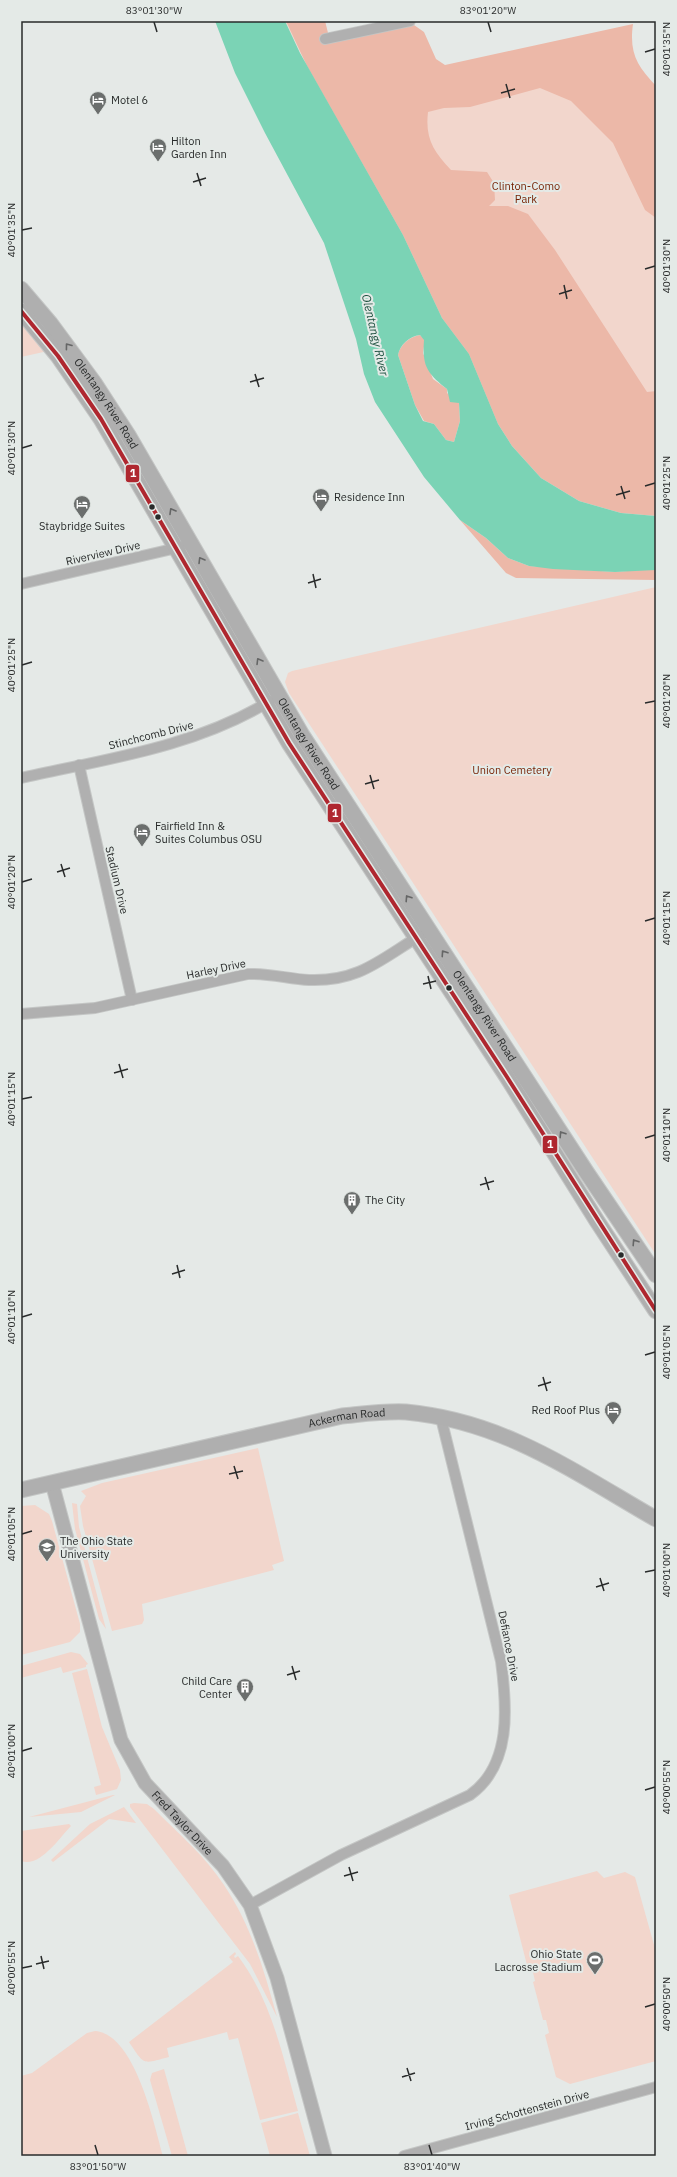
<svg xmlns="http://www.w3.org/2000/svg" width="677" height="2177" font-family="'IBM Plex Sans',sans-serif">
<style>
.green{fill:#f2d6cc}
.forest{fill:#ecb8a8}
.water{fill:#7bd3b5;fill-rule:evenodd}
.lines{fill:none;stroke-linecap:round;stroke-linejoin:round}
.minor-casing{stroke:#c4c6c5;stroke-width:12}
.tertiary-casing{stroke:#c4c6c5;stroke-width:15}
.secondary-casing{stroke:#c4c6c5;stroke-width:17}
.minor{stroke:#b0b0b0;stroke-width:10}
.tertiary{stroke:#b0b0b0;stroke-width:13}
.secondary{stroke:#afafaf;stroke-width:15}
.bus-1-casing{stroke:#e4eae7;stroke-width:7}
.bus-1{stroke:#af272f;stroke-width:4}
.oneway{stroke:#656666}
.ticks{fill:none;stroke:#292b2b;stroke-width:1.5}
.bus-dot{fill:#292b2b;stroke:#e4eae7;stroke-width:1.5}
.labels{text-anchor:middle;stroke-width:4;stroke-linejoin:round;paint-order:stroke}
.poi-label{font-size:11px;fill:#292b2b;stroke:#e4eae7;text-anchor:start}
.park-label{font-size:11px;fill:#751f01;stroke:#e4eae7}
.street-label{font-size:11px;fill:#292b2b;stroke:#e4eae7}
.water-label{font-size:12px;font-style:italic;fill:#1e5140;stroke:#e4eae7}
.line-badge{stroke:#e4eae7;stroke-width:1.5}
.badge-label{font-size:11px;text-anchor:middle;font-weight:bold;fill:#fff}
.neatline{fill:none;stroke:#292b2b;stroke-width:1.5}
.ticks-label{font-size:10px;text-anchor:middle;fill:#292b2b}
</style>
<rect width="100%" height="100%" fill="#e5e9e7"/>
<!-- green -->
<g class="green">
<path d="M285,21H325L332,53L435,79L622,37L656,111V391L498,424L354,151L300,52Z"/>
<path d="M21,318L48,351L21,357Z"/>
<path d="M656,587V1255L289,693L285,682L288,673L292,671Z"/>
<path d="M258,1448L284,1561L272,1565L274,1570L142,1604L144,1620L142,1624L112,1631L83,1526L80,1506L86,1496L81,1491L102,1483Z"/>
<path d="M72,1503L77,1504L79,1527L106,1629L99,1619L75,1529Z"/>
<path d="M35,1505L49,1514L52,1521L80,1624V1632L70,1642L21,1655V1506Z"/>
<path d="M71,1652L80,1654L88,1664L86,1665V1667L63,1673L61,1667L21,1678V1666Z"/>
<path d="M87,1669L102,1727L120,1770L121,1780L117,1789L96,1795L94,1787L101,1785L72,1673Z"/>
<path d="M115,1795L81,1812L29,1817L113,1795Z"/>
<path d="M134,1803L147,1804L154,1809C178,1833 205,1856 224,1885C251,1925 264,1970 277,2017L250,1964L130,1807V1804Z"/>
<path d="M124,1807L136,1823L109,1819L53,1862L51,1860L90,1824Z"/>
<path d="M69,1824L71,1826C59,1838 40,1868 21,1861V1831Z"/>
<path d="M597,1871L604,1878L625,1872L635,1877L656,1952V2061L570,2084L556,2077L545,2035L549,2033L546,2020H543L533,1982L535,1981L532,1968L528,1969L509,1895Z"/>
<path d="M235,1952L236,1954L234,1956L235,1958L238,1956C272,2001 283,2057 298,2111L260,2120L238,2038L229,2040L227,2032L167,2048L169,2057C142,2064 145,2066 129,2042L233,1962L229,1957Z"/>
<path d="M95,2031C135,2034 154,2124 163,2156H21V2076L32,2073L87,2033Z"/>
<path d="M164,2069L188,2156H172L150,2080L152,2073Z"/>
<path d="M298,2113L310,2156H270L261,2123Z"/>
</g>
<!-- forest -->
<g class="forest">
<path d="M286,21H325L330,41L414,25L424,32L436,59L445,65L633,24C629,53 637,66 656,86V218L645,210L613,143L571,101L540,88L470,107L444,108L428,112C425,138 433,151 451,170L487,172L494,183L495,200L489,206H508L528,214L555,250L647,392L656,391V516L621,513L579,501L541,478L512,446L498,424L469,354L442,318L403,235L307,66Z"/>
<path d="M420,335L425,340L423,353L433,379L447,389V393L459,403L460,421L454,442L446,440L434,424L424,421L415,405L398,355C400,345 409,337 420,335Z"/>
<path d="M460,520L486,538L508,558L529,566L615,572L652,569L656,570V580L516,578L506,573Z"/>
</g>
<!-- water -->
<path class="water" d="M215,21H285L300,53L403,235L442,318L469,354L498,424L512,446L541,478L579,501L621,513L656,516V570L615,572L553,569L529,566L508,558L486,538L460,520L424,477L375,402L364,374L356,339L324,243L265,133L235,73ZM420,335L424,340C422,366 427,373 447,389L450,402L459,403L460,421L454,442L446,440L434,424L423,421L415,405L398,355C400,345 409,336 420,335Z"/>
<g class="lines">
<!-- minor casing -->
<g class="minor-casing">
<g id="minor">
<path d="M325,39L410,21"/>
<path d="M21,584L181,547"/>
<path d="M79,765L132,1000"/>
<path d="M21,778C106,759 195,747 270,701"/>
<path d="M21,1014L95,1008L248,974C269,973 289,979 309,980C359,982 381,959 421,935"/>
<path d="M250,1905L341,1855L470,1795C512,1765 507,1707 501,1661L441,1418"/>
<path d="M404,2156L656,2087"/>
</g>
</g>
<!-- tertiary casing -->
<g class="tertiary-casing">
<g id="tertiary">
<path id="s1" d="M52,1483L121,1740L145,1783L223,1866L250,1905L277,1978L325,2156"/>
</g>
</g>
<!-- secondary casing -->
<g class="secondary-casing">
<g id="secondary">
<path id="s2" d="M21,289L50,323L95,384L128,435L302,735L587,1173L656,1275"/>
<path d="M21,311L58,356L101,419L289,743L507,1077L597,1221L656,1311"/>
<path id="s3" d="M21,1490L342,1416C363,1414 384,1411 406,1412C504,1421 574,1472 656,1519"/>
</g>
</g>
<!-- minor -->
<use href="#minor" class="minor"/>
<!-- tertiary -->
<use href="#tertiary" class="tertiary"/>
<!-- secondary -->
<use href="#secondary" class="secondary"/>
<!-- bus-1 casing -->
<g class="bus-1-casing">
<path id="bus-1" d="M21,311L58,356L101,419L289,743L507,1077L656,1311"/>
</g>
<!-- bus-1 -->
<use href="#bus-1" class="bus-1"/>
</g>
<!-- one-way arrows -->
<defs><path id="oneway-chevron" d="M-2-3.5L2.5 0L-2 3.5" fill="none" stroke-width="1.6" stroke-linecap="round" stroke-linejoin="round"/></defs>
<g class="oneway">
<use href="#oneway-chevron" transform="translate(68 346) rotate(-127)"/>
<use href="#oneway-chevron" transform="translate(172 511) rotate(-120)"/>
<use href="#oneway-chevron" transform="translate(201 560) rotate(-121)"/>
<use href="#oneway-chevron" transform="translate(259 661) rotate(-121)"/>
<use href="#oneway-chevron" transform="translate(408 898) rotate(-123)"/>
<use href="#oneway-chevron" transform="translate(444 953) rotate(-124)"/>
<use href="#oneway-chevron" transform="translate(562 1134) rotate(-123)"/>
<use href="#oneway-chevron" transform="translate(635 1242) rotate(-123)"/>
</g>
<!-- ticks -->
<path class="ticks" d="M154,22L157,32M488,22L491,32M645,52L655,49M506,84L510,98M501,93L515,89M197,173L201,186M193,182L206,178M22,230L32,228M645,269L655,266M564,285L567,299M559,294L572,290M255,374L259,387M250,382L264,378M22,448L32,445M621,486L625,499M645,486L655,483M616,495L630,491M313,574L316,588M308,583L321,579M22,665L32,662M645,703L655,701M370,775L374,789M365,784L379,780M61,864L65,877M57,872L70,868M22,882L32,879M645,921L655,918M428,976L431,989M423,984L436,981M119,1064L123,1078M114,1073L128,1069M22,1099L32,1097M645,1138L655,1135M485,1177L489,1190M480,1185L494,1181M177,1265L180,1278M172,1274L185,1270M22,1317L32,1314M645,1355L655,1352M543,1377L547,1391M538,1386L551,1382M234,1466L238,1479M229,1474L243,1471M22,1534L32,1531M645,1572L655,1570M600,1578L604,1591M596,1587L609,1583M292,1666L296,1680M287,1675L300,1671M22,1751L32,1748M645,1790L655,1787M349,1867L353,1881M344,1876L358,1872M41,1956L44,1969M36,1964L49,1961M22,1968L32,1966M645,2007L655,2004M407,2068L411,2081M402,2077L415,2073M95,2145L98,2155M429,2145L432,2155"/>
<!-- icons -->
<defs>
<g id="hotel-pin" transform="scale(0.9)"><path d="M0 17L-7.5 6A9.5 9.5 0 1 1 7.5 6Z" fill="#6b6e6d" stroke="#e4eae7"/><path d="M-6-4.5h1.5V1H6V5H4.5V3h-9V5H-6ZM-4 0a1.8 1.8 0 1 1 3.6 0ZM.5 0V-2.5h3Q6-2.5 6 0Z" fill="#fff"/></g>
<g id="building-pin" transform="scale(0.9)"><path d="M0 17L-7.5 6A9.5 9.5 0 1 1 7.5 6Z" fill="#6b6e6d" stroke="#e4eae7"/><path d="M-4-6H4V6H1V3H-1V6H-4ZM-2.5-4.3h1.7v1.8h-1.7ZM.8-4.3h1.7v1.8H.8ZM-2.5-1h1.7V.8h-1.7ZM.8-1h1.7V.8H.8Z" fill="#fff"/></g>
<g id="university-pin" transform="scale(0.9)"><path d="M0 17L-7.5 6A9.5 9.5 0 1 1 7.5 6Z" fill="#6b6e6d" stroke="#e4eae7"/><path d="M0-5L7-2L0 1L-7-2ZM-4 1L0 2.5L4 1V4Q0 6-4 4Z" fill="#fff"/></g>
<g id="stadium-pin" transform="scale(0.9)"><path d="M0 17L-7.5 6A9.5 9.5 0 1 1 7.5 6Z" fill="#6b6e6d" stroke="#e4eae7"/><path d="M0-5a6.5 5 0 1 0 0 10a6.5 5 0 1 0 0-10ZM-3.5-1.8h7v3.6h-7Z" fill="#fff"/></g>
</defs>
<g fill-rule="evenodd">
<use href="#hotel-pin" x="98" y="100"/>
<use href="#hotel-pin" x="158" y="147"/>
<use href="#hotel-pin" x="321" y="497"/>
<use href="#hotel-pin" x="82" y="504"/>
<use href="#hotel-pin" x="142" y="832"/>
<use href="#building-pin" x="352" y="1200"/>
<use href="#hotel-pin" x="613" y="1410"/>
<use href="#university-pin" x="47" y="1547"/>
<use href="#building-pin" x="245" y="1687"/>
<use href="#stadium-pin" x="595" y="1960"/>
</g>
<!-- markers -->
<g class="bus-dot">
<circle cx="152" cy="507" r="3.5"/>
<circle cx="158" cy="517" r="3.5"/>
<circle cx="449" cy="988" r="3.5"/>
<circle cx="621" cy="1255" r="3.5"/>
</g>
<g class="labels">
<!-- poi labels -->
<g class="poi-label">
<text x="111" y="104">Motel 6</text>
<text x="171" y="145">Hilton<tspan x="171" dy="13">Garden Inn</tspan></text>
<text x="334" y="501">Residence Inn</text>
<text x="82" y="530" text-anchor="middle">Staybridge Suites</text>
<text x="155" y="830">Fairfield Inn &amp;<tspan x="155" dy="13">Suites Columbus OSU</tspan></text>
<text x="365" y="1204">The City</text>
<text x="600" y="1414" text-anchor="end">Red Roof Plus</text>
<text x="60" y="1545">The Ohio State<tspan x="60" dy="13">University</tspan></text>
<text x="232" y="1685" text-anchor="end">Child Care<tspan x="232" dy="13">Center</tspan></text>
<text x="582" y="1958" text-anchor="end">Ohio State<tspan x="582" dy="13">Lacrosse Stadium</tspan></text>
</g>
<!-- park labels -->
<g class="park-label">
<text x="526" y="190">Clinton-Como<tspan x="526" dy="13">Park</tspan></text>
<text x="512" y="774">Union Cemetery</text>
</g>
<!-- street labels -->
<g class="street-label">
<text dy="4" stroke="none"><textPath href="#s2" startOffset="143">Olentangy River Road</textPath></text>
<text transform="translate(103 553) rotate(-13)" y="4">Riverview Drive</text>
<text transform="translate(151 735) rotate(-14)" y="4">Stinchcomb Drive</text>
<text dy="4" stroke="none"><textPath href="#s2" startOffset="539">Olentangy River Road</textPath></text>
<text transform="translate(117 880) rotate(77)" y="4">Stadium Drive</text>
<text transform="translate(216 969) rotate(-12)" y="4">Harley Drive</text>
<text dy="4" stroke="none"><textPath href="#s2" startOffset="863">Olentangy River Road</textPath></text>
<text dy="4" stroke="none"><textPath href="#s3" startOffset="334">Ackerman Road</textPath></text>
<text transform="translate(509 1646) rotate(79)" y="4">Defiance Drive</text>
<text dy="4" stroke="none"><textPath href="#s1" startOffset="370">Fred Taylor Drive</textPath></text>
<text transform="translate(527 2110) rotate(-15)" y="4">Irving Schottenstein Drive</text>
</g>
<!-- water labels -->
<g class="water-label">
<text transform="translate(375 335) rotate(77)" y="4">Olentangy River</text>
</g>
</g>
<g class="line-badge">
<rect x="125" y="464" width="15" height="19" rx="4" fill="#af272f"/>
<rect x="327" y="803" width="15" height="20" rx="4" fill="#af272f"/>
<rect x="542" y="1135" width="16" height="19" rx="4" fill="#af272f"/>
</g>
<g class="badge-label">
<text x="133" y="477">1</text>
<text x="335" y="817">1</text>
<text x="550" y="1148">1</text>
</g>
<!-- border -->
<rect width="677" height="2177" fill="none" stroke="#e4eae7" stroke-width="44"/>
<rect x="22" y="22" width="633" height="2133" class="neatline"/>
<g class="ticks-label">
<text x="154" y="14">83°01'30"W</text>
<text x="488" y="14">83°01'20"W</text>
<text transform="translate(666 49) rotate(-90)" y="4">40°01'35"N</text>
<text transform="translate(11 230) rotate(-90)" y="4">40°01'35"N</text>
<text transform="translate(666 266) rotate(-90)" y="4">40°01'30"N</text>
<text transform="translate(11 448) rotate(-90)" y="4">40°01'30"N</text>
<text transform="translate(666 483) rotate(-90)" y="4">40°01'25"N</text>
<text transform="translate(11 665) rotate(-90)" y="4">40°01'25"N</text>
<text transform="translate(666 701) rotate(-90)" y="4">40°01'20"N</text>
<text transform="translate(11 882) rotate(-90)" y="4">40°01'20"N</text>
<text transform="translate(666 918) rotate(-90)" y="4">40°01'15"N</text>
<text transform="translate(11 1099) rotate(-90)" y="4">40°01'15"N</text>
<text transform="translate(666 1135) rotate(-90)" y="4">40°01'10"N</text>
<text transform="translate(11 1317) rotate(-90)" y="4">40°01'10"N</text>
<text transform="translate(666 1352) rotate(-90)" y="4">40°01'05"N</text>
<text transform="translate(11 1534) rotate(-90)" y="4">40°01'05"N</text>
<text transform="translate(666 1570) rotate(-90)" y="4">40°01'00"N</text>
<text transform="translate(11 1751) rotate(-90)" y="4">40°01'00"N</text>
<text transform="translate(666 1787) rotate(-90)" y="4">40°00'55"N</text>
<text transform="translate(11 1968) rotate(-90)" y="4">40°00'55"N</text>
<text transform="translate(666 2004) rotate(-90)" y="4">40°00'50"N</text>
<text x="98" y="2170">83°01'50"W</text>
<text x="432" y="2170">83°01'40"W</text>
</g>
</svg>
